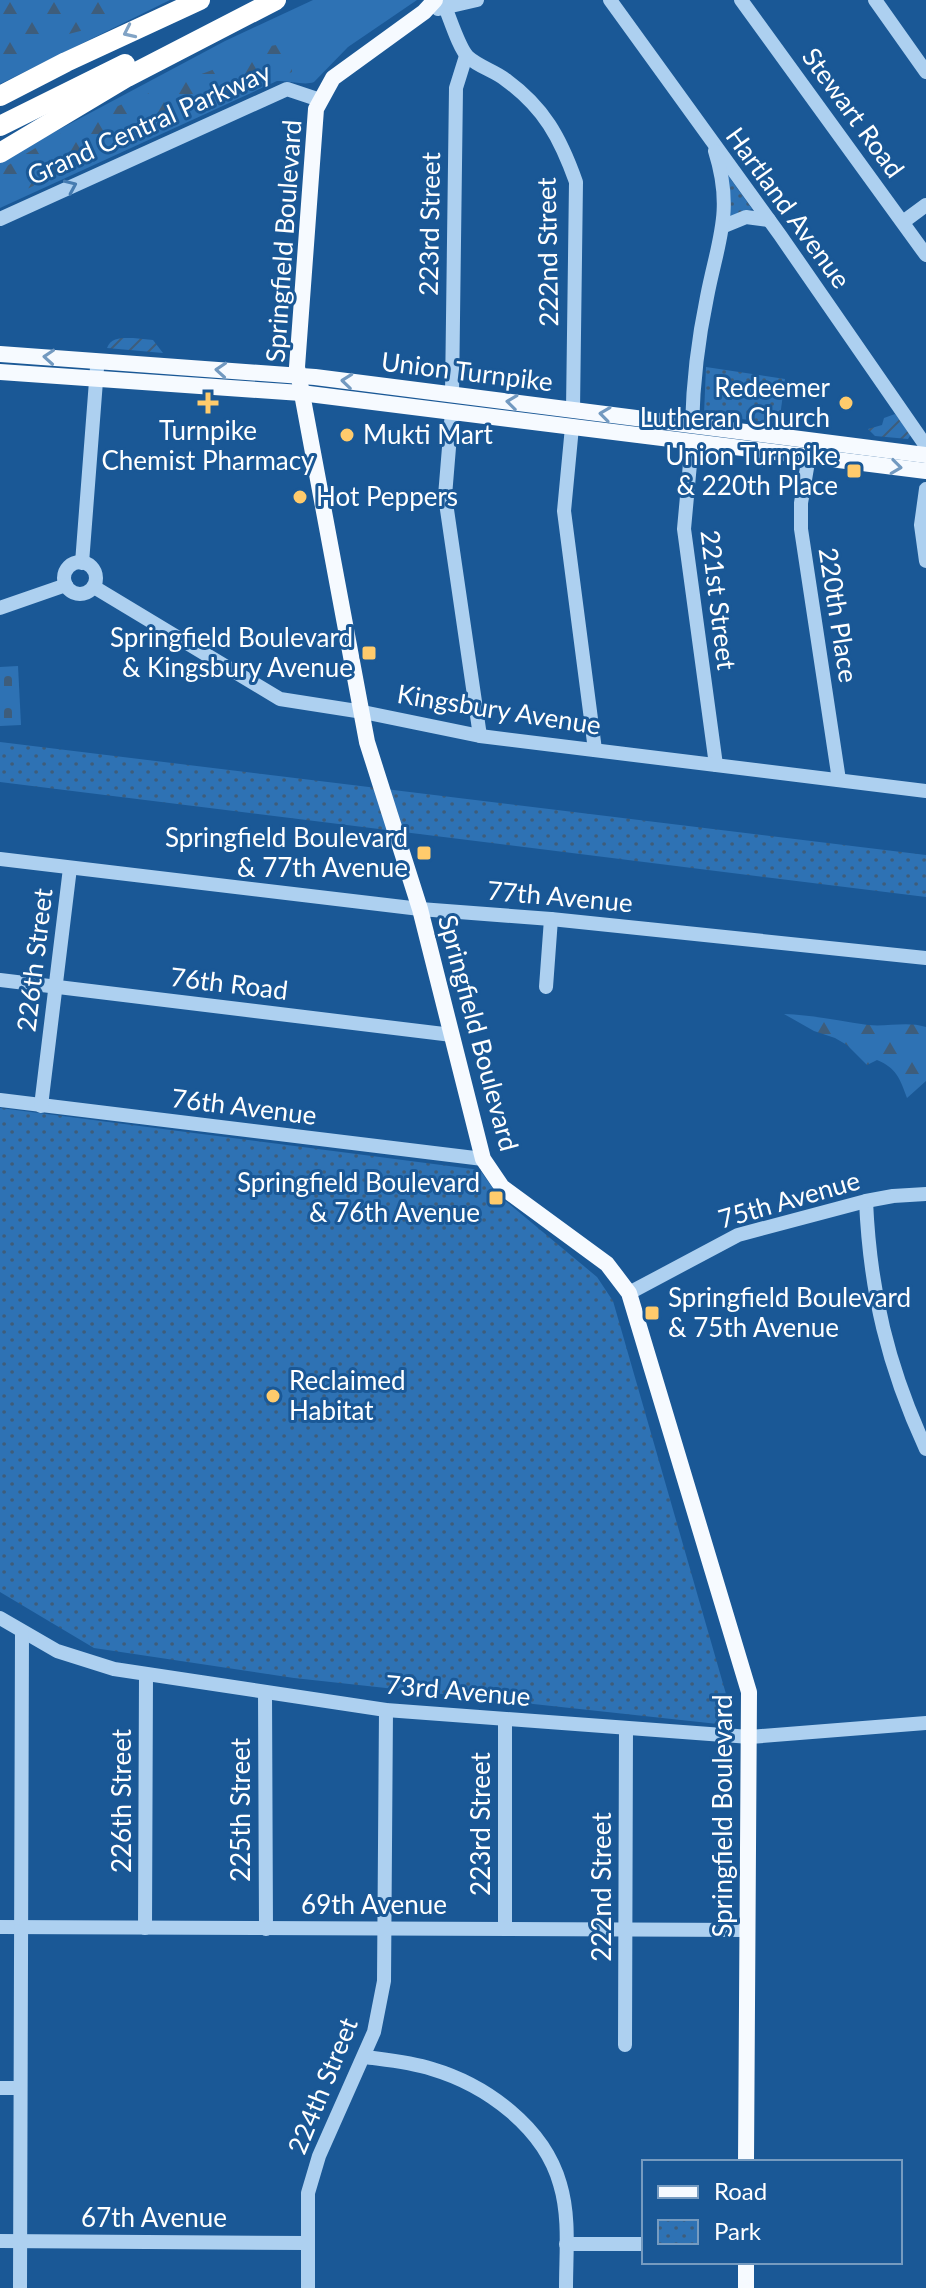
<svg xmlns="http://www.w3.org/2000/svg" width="926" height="2288" font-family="Lato,sans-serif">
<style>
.grass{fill:#2e72b4}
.forest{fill:url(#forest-firs)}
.cemetery{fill:url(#cemetery-stones)}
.park{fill:url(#park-dots)}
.garden{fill:url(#garden-furrows)}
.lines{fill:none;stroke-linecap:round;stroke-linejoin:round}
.minor{stroke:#add0f0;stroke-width:14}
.major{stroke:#f6faff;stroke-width:16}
.highway{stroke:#fff;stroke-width:20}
.oneway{stroke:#81a3c5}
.oneway2{stroke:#467cb1}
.oneway3{stroke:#7299c0}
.poi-dot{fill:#ffcb6c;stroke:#1a5896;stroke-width:3}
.labels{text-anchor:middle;stroke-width:6;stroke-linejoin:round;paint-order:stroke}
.street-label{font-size:26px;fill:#fff;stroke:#1a5896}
.poi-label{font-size:26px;fill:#fff;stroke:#1a5896;text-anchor:end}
</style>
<defs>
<pattern id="forest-firs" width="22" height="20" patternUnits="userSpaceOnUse" patternTransform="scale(2)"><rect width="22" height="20" fill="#2e72b4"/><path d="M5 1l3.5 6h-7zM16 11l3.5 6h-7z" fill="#3e5d7b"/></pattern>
<pattern id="cemetery-stones" width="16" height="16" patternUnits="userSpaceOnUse" patternTransform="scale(2)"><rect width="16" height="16" fill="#2e72b4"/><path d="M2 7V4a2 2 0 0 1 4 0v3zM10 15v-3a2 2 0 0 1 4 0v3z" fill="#3e5d7b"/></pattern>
<pattern id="park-dots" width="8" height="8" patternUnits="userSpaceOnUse" patternTransform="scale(2)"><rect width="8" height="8" fill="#2e72b4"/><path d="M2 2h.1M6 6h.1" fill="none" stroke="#3e5d7b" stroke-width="1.8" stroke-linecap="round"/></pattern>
<pattern id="garden-furrows" width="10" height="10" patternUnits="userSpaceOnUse" patternTransform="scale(2)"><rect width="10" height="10" fill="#2e72b4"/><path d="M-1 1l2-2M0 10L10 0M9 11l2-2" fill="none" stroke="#3e5d7b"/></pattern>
</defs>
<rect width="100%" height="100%" fill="#1a5896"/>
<!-- grass -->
<g class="grass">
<path d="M0,0H170L0,84Z"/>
<path d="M313,0H417L348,47L314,82C304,86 289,80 277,81L0,208V161L225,41Z"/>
</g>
<!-- forest -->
<g class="forest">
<path d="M0,0H142L126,6L107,24L65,35L0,63Z"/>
<path d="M276,45L292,54V72L110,149L0,202V171C66,125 132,98 207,72C231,64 251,48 276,45Z"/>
<path d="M784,1014C813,1015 839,1021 868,1025C888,1027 907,1021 926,1027V1081L907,1098C900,1078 896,1068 877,1060L867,1065L847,1045L835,1038L814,1031Z"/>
</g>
<!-- cemetery -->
<path class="cemetery" d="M18,666L21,725L0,726V667Z"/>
<!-- park -->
<g class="park">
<path d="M727,174L752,209L730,217Z"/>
<path d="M706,367L785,379L779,424L704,414Z"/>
<path d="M0,742L926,855V897L0,782Z"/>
<path d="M0,1108L480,1170L496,1193L597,1277L613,1301L728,1701L727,1725L294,1678L94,1648L0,1592Z"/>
</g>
<!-- garden -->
<g class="garden">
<path d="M133,338L153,340L163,353L107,348C111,337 122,338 133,338Z"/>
<path d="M895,414L911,434L908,439L875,436L868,429L882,425L884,418Z"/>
</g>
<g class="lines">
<!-- minor -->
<g class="minor">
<path d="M442,0C449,14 458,47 468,57C479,67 495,71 506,80C544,108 560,137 576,182L573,410"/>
<path d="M610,0L780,235L926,446"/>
<path d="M741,0L926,255"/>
<path d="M875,0L926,72"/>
<path d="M438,9L477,0"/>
<path d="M0,219L287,89L320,100"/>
<path d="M903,222L926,205"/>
<path d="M724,226L746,217L769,220"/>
<path d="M452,395L456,88L466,56"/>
<path d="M452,411L445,496L480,736"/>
<path d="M692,426C693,382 698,340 707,297C718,240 734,211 715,151"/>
<path d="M572,427L564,511L595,750"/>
<path d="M692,442L684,529L716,765"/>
<path d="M809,456L801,503V529L839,780"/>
<path d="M926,489L921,525L926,561"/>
<circle cx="80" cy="578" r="16"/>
<path d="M82,563L97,368"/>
<path d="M94,587L280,699L363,712L480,736L926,791"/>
<path d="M0,608L66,585"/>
<path d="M0,859L420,909L551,919L926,958"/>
<path d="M0,980L452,1035"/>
<path d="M546,987L551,919"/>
<path d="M0,1100L483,1159"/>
<path d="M41,1106L70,868"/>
<path d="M866,1201C870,1292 888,1367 926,1449"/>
<path d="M629,1293L738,1235L866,1201L893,1196L926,1194"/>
<path d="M0,1618L57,1651L114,1669L386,1710L750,1737L926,1723"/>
<path d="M265,1692L266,1929"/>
<path d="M505,1719V1929"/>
<path d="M0,1927L748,1930"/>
<path d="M145,1928L146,1675"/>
<path d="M625,2045L626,1728"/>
<path d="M365,2057C387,2060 410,2062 432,2069C486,2085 544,2127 560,2184C570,2217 566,2253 566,2288"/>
<path d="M0,2088H20"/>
<path d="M0,2241L308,2243"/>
<path d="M566,2244H644"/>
<path d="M20,2288L22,1632"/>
<path d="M308,2288V2193L319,2156L374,2032L384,1981L386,1710"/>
</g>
<!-- major -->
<g class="major">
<path d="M435,0L424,12L333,78L316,109L297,367L367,742L420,909L483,1159L502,1187L607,1264L629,1293L749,1692L746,2162"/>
<path d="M0,354L315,377L926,455"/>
<path d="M0,372L301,393L926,471"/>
<path d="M746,2262V2288"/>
</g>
<!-- highway -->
<g class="highway">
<path d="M0,96L66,62L200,0"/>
<path d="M0,126L125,64"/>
<path d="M0,153L127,77L276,0"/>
</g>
</g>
<!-- one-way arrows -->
<defs><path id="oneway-chevron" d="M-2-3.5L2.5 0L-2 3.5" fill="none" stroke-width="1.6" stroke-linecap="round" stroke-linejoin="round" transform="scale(2)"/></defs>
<use class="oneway" href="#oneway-chevron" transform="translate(129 32) rotate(155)"/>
<use class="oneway2" href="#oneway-chevron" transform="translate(71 186) rotate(-24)"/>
<g class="oneway3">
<use href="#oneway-chevron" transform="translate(49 357) rotate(-176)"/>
<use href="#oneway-chevron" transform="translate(221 370) rotate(-176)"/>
<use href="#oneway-chevron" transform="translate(347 381) rotate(-174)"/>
<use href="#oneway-chevron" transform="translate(512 402) rotate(-173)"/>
<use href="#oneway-chevron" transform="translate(605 414) rotate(-172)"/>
<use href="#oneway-chevron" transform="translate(896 467) rotate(7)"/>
</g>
<!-- markers -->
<g class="poi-dot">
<path d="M204 391h8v8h8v8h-8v8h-8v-8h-8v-8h8z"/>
<circle cx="846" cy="403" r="8"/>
<circle cx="347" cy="435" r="8"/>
<rect x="846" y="463" width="16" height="16" rx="4"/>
<circle cx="300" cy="497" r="8"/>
<rect x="361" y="645" width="16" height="16" rx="4"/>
<rect x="416" y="845" width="16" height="16" rx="4"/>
<rect x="488" y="1190" width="16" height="16" rx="4"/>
<rect x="644" y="1305" width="16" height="16" rx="4"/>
<circle cx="273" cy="1396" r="8"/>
</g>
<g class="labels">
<!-- street labels -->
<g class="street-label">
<text transform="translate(853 113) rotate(54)" y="9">Stewart Road</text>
<text transform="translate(149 124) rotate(-24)" y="9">Grand Central Parkway</text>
<text transform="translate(788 208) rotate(54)" y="9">Hartland Avenue</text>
<text transform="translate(430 224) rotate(-89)" y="9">223rd Street</text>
<text transform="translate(284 241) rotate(-86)" y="9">Springfield Boulevard</text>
<text transform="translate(548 252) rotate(-91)" y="9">222nd Street</text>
<text transform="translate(467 372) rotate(7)" y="9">Union Turnpike</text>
<text transform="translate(718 600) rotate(83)" y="9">221st Street</text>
<text transform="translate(838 615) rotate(81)" y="9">220th Place</text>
<text transform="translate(499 710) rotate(9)" y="9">Kingsbury Avenue</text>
<text transform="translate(560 897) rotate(5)" y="9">77th Avenue</text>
<text transform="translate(35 960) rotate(-83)" y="9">226th Street</text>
<text transform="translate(229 984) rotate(7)" y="9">76th Road</text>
<text transform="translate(478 1033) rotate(75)" y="9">Springfield Boulevard</text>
<text transform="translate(244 1107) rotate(7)" y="9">76th Avenue</text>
<text transform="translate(789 1200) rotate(-16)" y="9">75th Avenue</text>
<text transform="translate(458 1691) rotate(5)" y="9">73rd Avenue</text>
<text transform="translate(122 1801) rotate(-90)" y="9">226th Street</text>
<text transform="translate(241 1810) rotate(-90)" y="9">225th Street</text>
<text transform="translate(723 1816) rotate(-90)" y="9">Springfield Boulevard</text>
<text transform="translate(481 1824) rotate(-90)" y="9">223rd Street</text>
<text transform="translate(602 1887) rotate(-90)" y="9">222nd Street</text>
<text x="374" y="1914">69th Avenue</text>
<text transform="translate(323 2086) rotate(-68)" y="9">224th Street</text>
<text x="154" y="2227">67th Avenue</text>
</g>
<!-- poi labels -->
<g class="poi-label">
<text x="830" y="397">Redeemer<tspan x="830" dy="30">Lutheran Church</tspan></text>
<text x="208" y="440" text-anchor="middle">Turnpike<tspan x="208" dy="30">Chemist Pharmacy</tspan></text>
<text x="363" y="444" text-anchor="start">Mukti Mart</text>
<text x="838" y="465">Union Turnpike<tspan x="838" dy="30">&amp; 220th Place</tspan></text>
<text x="316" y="506" text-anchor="start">Hot Peppers</text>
<text x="353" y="647">Springfield Boulevard<tspan x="353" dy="30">&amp; Kingsbury Avenue</tspan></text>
<text x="408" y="847">Springfield Boulevard<tspan x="408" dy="30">&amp; 77th Avenue</tspan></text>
<text x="480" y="1192">Springfield Boulevard<tspan x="480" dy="30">&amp; 76th Avenue</tspan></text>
<text x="668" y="1307" text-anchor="start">Springfield Boulevard<tspan x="668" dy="30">&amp; 75th Avenue</tspan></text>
<text x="289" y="1390" text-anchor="start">Reclaimed<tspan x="289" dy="30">Habitat</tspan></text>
</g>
</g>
<!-- legend -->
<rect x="642" y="2160" width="260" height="104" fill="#1a5896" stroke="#769bc0" stroke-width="2"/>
<rect x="658" y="2186" width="40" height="12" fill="#f6faff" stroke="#769bc0" stroke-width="2"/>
<text x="714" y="2200" font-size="24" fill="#ffffff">Road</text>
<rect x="658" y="2220" width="40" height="24" fill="url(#park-dots)" stroke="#769bc0" stroke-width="2"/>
<text x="714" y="2240" font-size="24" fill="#ffffff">Park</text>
</svg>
